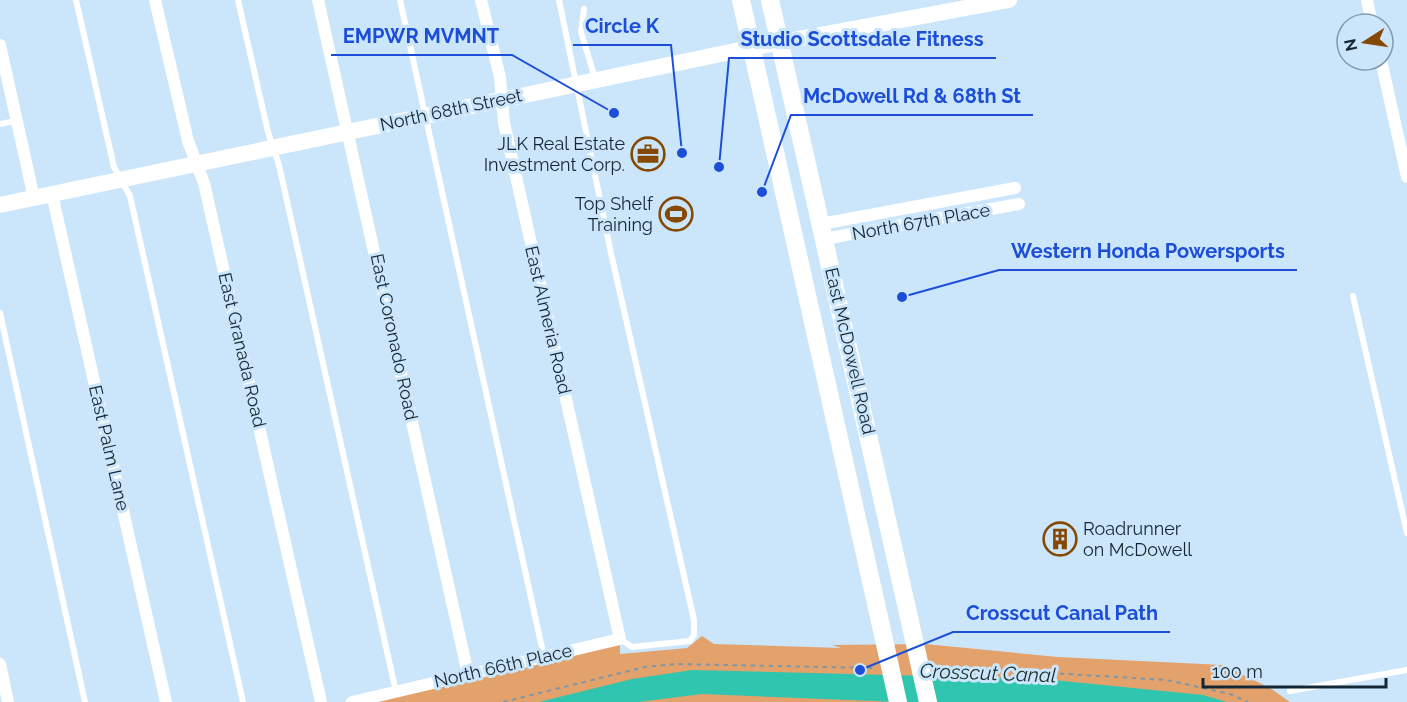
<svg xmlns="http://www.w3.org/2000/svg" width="1407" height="702" font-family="Raleway,sans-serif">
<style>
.green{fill:#e3a26c}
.water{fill:#2fc5ae}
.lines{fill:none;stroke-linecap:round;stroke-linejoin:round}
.path{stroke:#7f96a7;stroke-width:2;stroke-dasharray:4.5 4.5;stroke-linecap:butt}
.lane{stroke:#fff;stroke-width:6}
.street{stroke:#fff;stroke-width:12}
.secondary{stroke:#fff;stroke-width:16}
.primary{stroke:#fff;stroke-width:18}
.labels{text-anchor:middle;stroke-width:6;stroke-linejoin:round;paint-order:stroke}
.street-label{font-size:18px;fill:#152734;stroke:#cbe6fa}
.poi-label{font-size:18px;fill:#152734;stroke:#cbe6fa;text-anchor:end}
.water-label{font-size:20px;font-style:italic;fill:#19302b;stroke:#cbe6fa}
.leader{fill:none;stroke:#1d4ed8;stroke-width:2}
.callout-dot{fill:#1d4ed8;stroke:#cbe6fa;stroke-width:2}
.callout-label{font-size:20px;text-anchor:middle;font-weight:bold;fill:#1d4ed8;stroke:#cbe6fa;stroke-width:6;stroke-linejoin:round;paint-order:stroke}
</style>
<rect width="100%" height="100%" fill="#cbe6fa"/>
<!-- green -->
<path class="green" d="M702,636L714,644L841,648L832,645L925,644L1058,657L1223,665L1270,688L1290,702H352L620,639V654L687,648Z"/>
<!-- water -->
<path class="water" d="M692,670L1043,679L1203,695L1227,702H898L702,694L638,702H539L632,679Z"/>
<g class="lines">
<!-- path -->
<g class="path">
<path d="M934,666L1167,680L1230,694L1248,702"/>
<path d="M503,702L645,667L676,664L874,668"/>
</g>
<!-- lane -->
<g class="lane">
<path d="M76,0L114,167L130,196L243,702"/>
<path d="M238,0L268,132L279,165L396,692"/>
<path d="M400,0L544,657"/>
<path d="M559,0L611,253L694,620V635L690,641L632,647L620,639"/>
<path d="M584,9L581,32L595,78"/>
<path d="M0,124L16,121"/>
<path d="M1353,296L1407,533"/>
<path d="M0,313L85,702"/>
<path d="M1290,691L1407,670"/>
</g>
<!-- street -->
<g class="street">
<path d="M155,0L188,141L204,183L321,702"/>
<path d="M318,0L468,674"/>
<path d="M1367,0L1372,24"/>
<path d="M0,45L34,198"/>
<path d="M1381,60L1407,177"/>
<path d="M52,194L166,702"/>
<path d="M821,224L1015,188"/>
<path d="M824,239L1019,204"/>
<path d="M0,664L8,702"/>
<path d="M352,702L620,639L504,123L500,77L481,0"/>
</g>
<!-- secondary -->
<path class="secondary" d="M0,205L735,51L1009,0"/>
<!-- primary -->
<g class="primary">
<path d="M741,0L898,702"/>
<path d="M770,0L928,702"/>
</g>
</g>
<!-- icons -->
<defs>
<g id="office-ring" transform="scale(1.725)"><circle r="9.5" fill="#cbe6fa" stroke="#854904" stroke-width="1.5"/><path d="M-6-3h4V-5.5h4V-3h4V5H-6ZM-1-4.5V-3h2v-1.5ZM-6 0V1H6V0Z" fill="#854904"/></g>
<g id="stadium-ring" transform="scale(1.725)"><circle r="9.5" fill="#cbe6fa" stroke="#854904" stroke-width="1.5"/><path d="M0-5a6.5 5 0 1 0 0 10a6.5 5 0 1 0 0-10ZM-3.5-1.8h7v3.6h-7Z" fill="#854904"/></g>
<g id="building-ring" transform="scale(1.725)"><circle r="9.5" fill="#cbe6fa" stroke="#854904" stroke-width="1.5"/><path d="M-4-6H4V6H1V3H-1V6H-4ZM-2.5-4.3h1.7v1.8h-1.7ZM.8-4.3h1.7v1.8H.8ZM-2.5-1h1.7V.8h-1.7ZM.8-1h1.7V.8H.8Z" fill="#854904"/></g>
</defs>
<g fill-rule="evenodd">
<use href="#office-ring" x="648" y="154"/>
<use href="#stadium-ring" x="676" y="214"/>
<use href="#building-ring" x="1060" y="539"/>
</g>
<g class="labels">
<!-- street labels -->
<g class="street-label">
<text transform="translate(451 110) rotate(-12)" y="6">North 68th Street</text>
<text transform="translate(921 222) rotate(-10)" y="6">North 67th Place</text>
<text transform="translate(548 320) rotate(77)" y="6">East Almeria Road</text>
<text transform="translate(394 337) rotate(78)" y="6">East Coronado Road</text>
<text transform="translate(242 350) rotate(77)" y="6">East Granada Road</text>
<text transform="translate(850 351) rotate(77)" y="6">East McDowell Road</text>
<text transform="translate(109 448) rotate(77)" y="6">East Palm Lane</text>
<text transform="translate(503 666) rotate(-13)" y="6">North 66th Place</text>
</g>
<!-- poi labels -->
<g class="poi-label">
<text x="625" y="150">JLK Real Estate<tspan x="625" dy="21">Investment Corp.</tspan></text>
<text x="653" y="210">Top Shelf<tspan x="653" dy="21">Training</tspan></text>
<text x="1083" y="535" text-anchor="start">Roadrunner<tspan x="1083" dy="21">on McDowell</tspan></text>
</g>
<!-- water labels -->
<g class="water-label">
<text transform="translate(988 673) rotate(2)" y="7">Crosscut Canal</text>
</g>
</g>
<!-- callouts -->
<path class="leader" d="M682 153L671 45H573M614 113L512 55H331M719 167L729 58H996M762 192L791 115H1033M902 297L999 270H1297M860 670L953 632H1170"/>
<g class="callout-dot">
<circle cx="682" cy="153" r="6"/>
<circle cx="614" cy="113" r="6"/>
<circle cx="719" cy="167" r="6"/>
<circle cx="762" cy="192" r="6"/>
<circle cx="902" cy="297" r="6"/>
<circle cx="860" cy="670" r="6"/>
</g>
<g class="callout-label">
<text x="622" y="33">Circle K</text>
<text x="421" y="43">EMPWR MVMNT</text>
<text x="862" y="46">Studio Scottsdale Fitness</text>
<text x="912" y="103">McDowell Rd &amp; 68th St</text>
<text x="1148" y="258">Western Honda Powersports</text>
<text x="1062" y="620">Crosscut Canal Path</text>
</g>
<!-- north arrow -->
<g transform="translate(1365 42) rotate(258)"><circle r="28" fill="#cbe6fa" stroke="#829aab" stroke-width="1.5"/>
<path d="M0-4.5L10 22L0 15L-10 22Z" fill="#854904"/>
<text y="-9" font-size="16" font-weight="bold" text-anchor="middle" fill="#152734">N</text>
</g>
<!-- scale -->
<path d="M1203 678v9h183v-9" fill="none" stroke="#152734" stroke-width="3"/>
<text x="1212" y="678" font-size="18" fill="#152734" stroke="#cbe6fa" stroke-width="4.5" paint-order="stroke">100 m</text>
</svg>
